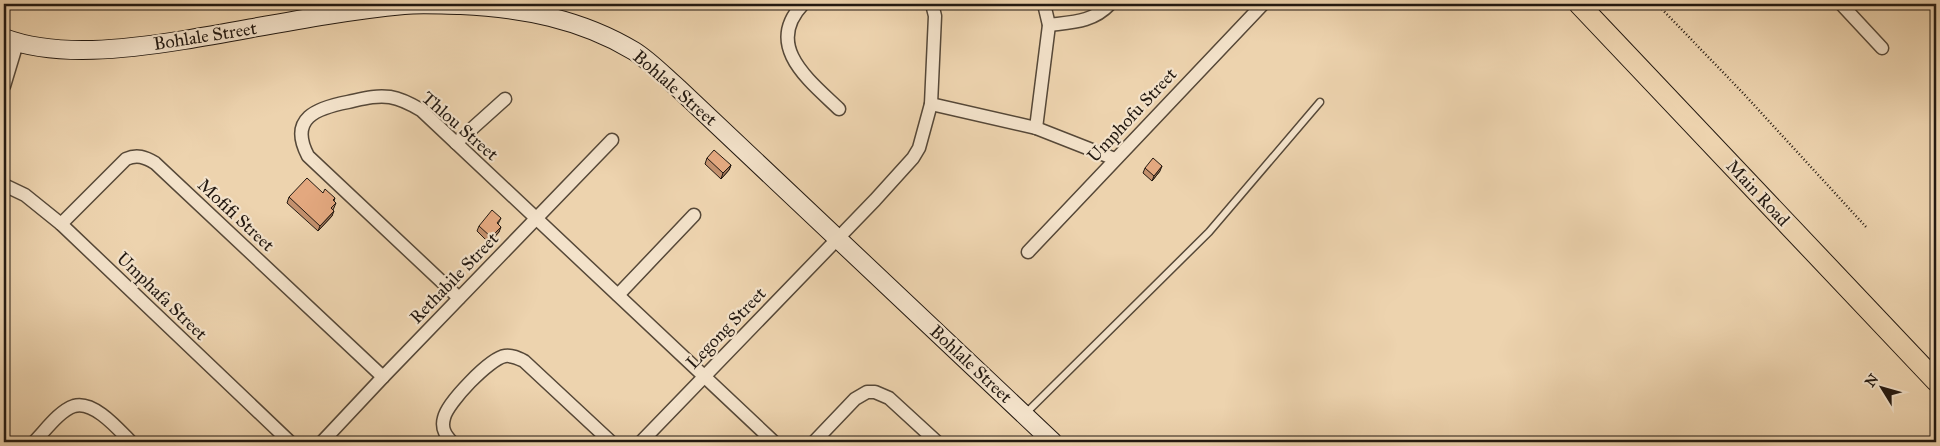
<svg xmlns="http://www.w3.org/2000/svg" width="1940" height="446" font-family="'IM FELL Great Primer',serif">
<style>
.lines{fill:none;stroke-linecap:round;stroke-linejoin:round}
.lane-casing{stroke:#564838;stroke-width:9}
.street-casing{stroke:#564838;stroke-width:15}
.secondary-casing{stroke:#231911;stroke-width:20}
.primary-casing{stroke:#231911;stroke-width:22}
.path{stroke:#231911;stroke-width:2.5;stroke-dasharray:1 2.5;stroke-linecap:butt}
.lane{stroke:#f3e2ca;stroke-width:6}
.street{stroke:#f3e2ca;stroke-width:12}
.secondary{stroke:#f3e2ca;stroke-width:18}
.primary{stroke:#edd3ae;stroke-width:20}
.wall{fill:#c3906d;stroke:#231911}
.shaded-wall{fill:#9f7659;stroke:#231911}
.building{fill:#e3a87f;stroke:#231911}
.labels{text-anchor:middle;stroke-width:4.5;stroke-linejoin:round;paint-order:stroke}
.street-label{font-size:18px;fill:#231911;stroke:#f3e2ca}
</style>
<rect width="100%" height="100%" fill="#edd3ae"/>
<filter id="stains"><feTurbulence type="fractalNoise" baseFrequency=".004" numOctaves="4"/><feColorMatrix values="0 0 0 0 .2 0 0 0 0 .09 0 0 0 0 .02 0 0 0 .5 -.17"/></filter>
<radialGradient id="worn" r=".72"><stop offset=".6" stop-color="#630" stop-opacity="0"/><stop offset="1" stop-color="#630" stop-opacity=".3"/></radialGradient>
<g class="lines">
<!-- lane casing -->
<g class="lane-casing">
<path id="lane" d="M1025,414L1209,232L1320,102"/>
</g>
<!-- street casing -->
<g class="street-casing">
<g id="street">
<path d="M803,4C763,46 810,81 839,109"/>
<path d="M1841,4L1882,48"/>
<path d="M1049,25C1073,22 1093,22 1110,4"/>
<path d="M4,86L17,43"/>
<path d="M931,104L1036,128L1115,159"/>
<path d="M1036,128L1049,25L1044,4"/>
<path d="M456,143L505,99"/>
<path d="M4,185L25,195L61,224L290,442"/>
<path d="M61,224L126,159C137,154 145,157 155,163L383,377"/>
<path d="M1028,252L1263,4"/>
<path d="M618,295L694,215"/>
<path d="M459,298L308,156C288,118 317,108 348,102C362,99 375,95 390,97C402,99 411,104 421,110L774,442"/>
<path d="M34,442C45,431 59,411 74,406C94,400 119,430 131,442"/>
<path d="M322,442L383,377L612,140"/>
<path d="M452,442C445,435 441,428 444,418C447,403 490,358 505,356C512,355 518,358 524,361L611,442"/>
<path d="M641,442L875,200L913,158L919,148L931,104L935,16L932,4"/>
<path d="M814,442L855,399L867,392H875L889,398L937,442"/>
</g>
</g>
<!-- secondary casing -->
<g class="secondary-casing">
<path id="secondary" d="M4,38C57,58 128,49 184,40C257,28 330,12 404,5C423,3 442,5 461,5C522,8 581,19 634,51C650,61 664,76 678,88L1053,442"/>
</g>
<!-- primary casing -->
<g class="primary-casing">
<path id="primary" d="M1579,4L1936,381"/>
</g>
<!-- path -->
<path class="path" d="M1657,4L1743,93L1867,228"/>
<!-- lane -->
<use href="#lane" class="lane"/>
<!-- street -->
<use href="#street" class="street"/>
<!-- secondary -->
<use href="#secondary" class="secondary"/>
<!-- primary -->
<use href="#primary" class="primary"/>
</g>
<!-- wall -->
<g class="wall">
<path d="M707,158L731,165L729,170L721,179L705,164Z"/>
<path d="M1145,168L1160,171L1152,181L1143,173Z"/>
<path d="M323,193L335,198L334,201L336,203L333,210L332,216L318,231L287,203L289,197Z"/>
<path d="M501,218L498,224L499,232L489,243L477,231L479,226Z"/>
</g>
<!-- shaded-wall -->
<g class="shaded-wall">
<path d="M731,165L729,170L721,179L723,173Z"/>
<path d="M1162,166L1160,171L1152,181L1154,176Z"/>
<path d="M334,211L332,216L318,231L320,226Z"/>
<path d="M501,227L499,232L489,243L491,237Z"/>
</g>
<!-- building -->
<g class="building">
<path d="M714,150L731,165L723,173L707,158Z"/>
<path d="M1153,158L1162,166L1154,176L1145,168Z"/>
<path d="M307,178L323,193L325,189L335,198L333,200L336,203L331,208L334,211L320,226L289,197Z"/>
<path d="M492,210L501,218L497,223L501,227L491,237L479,226Z"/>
</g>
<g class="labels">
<!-- street labels -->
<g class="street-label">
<text transform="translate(205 36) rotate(-9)" y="6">Bohlale Street</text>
<text transform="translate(675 88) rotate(41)" y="6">Bohlale Street</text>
<text transform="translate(1132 115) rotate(-47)" y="6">Umphofu Street</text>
<text transform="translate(460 126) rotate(41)" y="6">Thlou Street</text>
<text transform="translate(1758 193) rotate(47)" y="6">Main Road</text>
<text transform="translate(236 215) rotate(43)" y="6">Mofifi Street</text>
<text transform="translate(454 278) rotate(-46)" y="6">Rethabile Street</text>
<text transform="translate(162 296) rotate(44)" y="6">Umphafa Street</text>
<text transform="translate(726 328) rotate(-46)" y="6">Legong Street</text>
<text transform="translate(971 364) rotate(43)" y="6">Bohlale Street</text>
</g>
</g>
<!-- margin -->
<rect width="1940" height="446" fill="none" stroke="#edd3ae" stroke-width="20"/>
<rect x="5" y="5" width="1930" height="436" fill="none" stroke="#231911" stroke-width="2.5"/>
<rect x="10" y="10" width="1920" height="426" fill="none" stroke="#231911"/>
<!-- north arrow -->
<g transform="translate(1882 388) rotate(307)" stroke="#f3e2ca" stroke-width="4" paint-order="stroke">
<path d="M0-4L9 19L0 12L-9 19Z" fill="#231911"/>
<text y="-8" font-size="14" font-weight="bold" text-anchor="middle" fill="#231911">N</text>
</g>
<rect width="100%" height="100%" filter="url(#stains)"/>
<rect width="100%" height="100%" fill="url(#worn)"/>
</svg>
